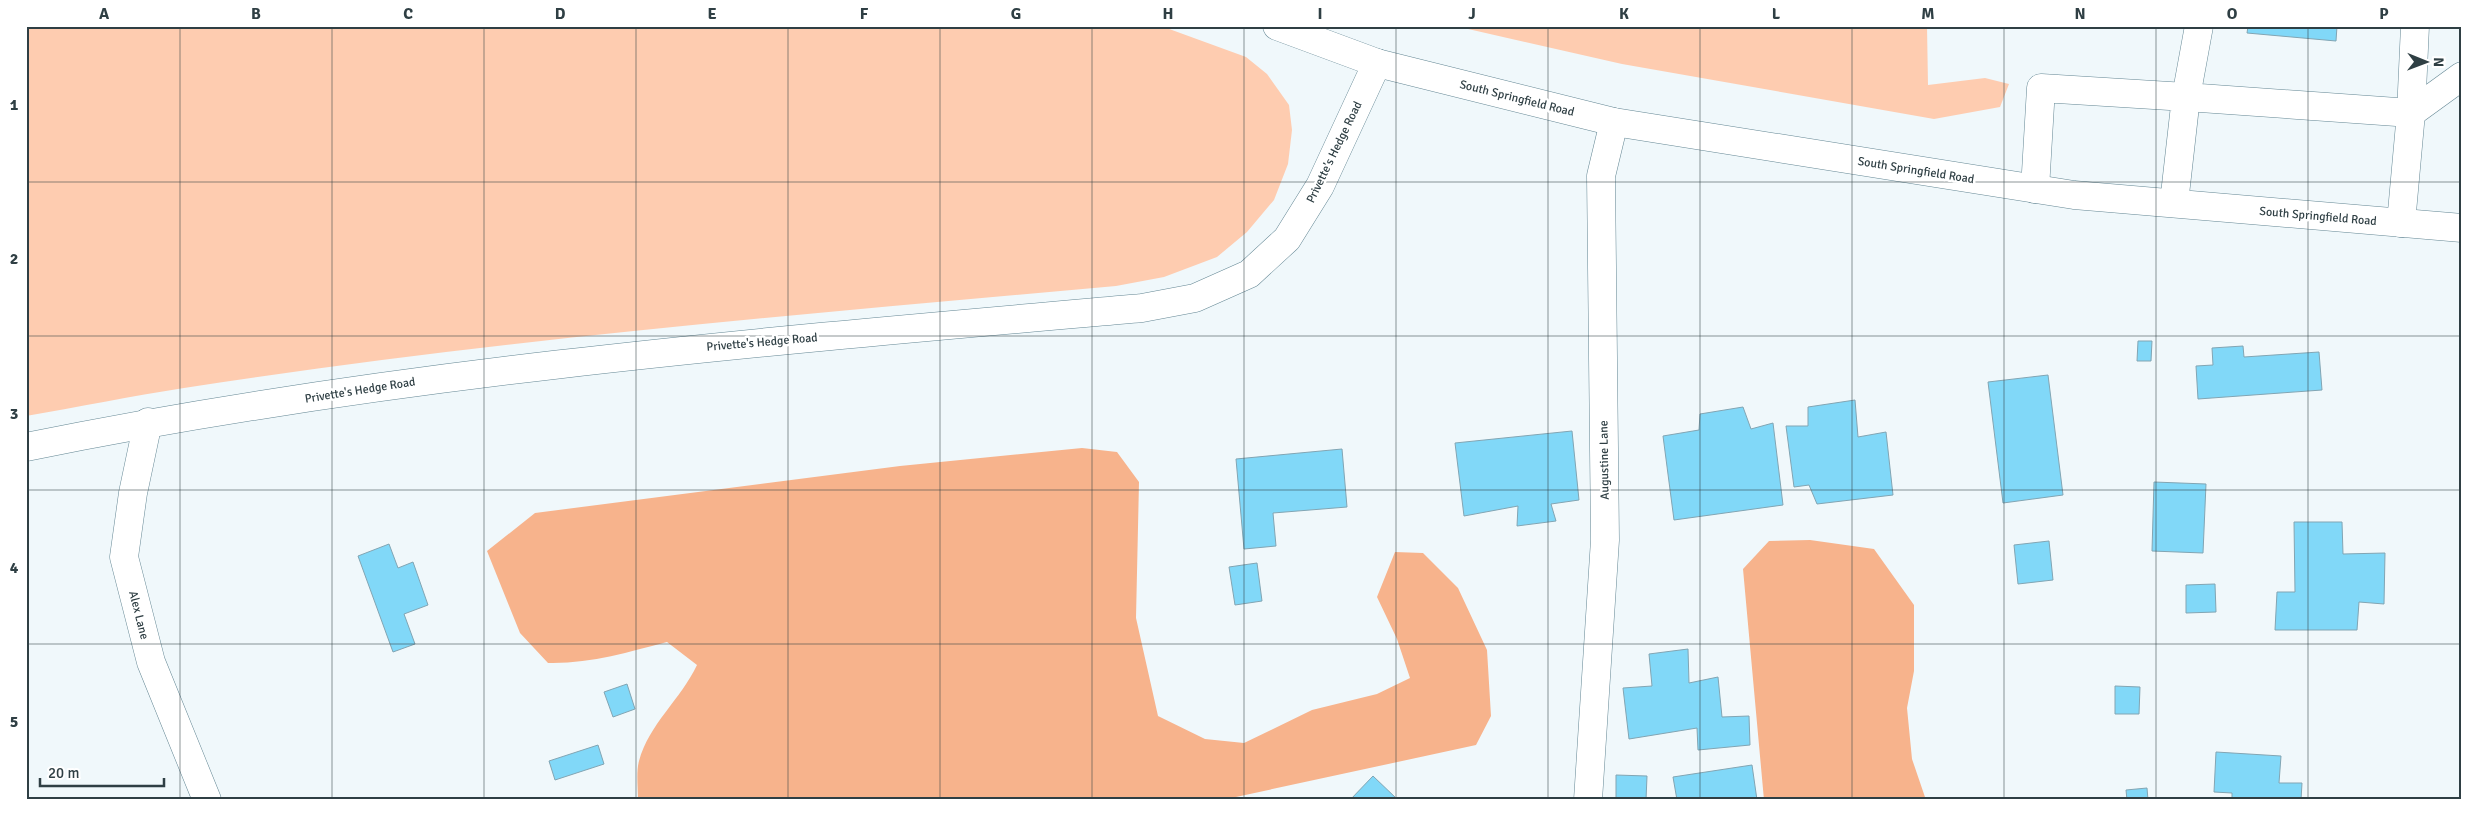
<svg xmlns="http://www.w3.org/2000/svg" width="2488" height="826" font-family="Signika,sans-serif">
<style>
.green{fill:#feccb0}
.forest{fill:#f7b38c}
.building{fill:#81d8f8;stroke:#82a5b3}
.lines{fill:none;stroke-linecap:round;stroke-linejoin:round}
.minor-casing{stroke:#648794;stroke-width:29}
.major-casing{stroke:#648794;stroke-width:29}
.minor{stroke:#fff;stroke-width:28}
.major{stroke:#fff;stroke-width:28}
.grid{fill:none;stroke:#2f3f44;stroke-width:1;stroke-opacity:0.55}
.labels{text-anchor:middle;stroke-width:5;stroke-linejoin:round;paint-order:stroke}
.street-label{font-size:12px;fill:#2f3f44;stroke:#fff}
.neatline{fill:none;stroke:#2f3f44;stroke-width:2}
.grid-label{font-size:16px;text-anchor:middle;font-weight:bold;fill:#2f3f44}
</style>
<rect width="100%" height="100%" fill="#f0f8fb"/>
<!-- green -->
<g class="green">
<path d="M26,26H1161L1246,57L1267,74L1289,105L1292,130L1288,164L1274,200L1247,232L1217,257L1164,277L1116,286C805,314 493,340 184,388C131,396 79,407 26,416Z"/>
<path d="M1455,26H1927L1928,85L1985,78L2009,84L2000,107L1934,119L1622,64Z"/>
</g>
<!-- forest -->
<g class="forest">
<path d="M1082,448L1117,452L1139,482L1136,618L1158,716L1205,739L1244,743L1312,710L1377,694L1410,678L1397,639L1377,597L1395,552L1423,553L1458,588L1487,650L1491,716L1476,745L1222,800H638C638,788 636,772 639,761C649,724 681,699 697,665L667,642C628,652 590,664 548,663L520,633L487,551L535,513L900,466Z"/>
<path d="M1810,540L1874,549L1914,605V671L1907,708L1912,759L1926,800H1764L1743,569L1769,541Z"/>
</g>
<!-- building -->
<g class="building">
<path d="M2248,26H2337L2336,41L2247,33Z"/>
<path d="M2138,341H2152L2151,361H2137Z"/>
<path d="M2243,346L2244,357L2319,352L2322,390L2198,399L2196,366L2213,365L2212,348Z"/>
<path d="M2048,375L2063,495L2003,503L1988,382Z"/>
<path d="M1855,400L1858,437L1886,432L1893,495L1817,504L1809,485L1794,487L1786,426H1808V407Z"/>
<path d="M1743,407L1751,429L1773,423L1783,505L1674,520L1663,436L1699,430L1700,414Z"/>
<path d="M1572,431L1579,500L1551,504L1556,521L1517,526L1518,506L1464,516L1455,443Z"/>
<path d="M1342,449L1347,507L1273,513L1276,546L1244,549L1236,459Z"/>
<path d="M2154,482L2206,484L2203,553L2152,551Z"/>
<path d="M2294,522H2342L2343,554L2385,553L2384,604L2359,602L2357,630H2275L2277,592H2295Z"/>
<path d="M2049,541L2053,580L2018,584L2014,545Z"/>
<path d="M389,544L398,568L413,562L428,605L404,614L415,644L393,652L358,556Z"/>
<path d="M1257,563L1262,601L1235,605L1229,567Z"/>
<path d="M2215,584L2216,612L2186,613V585Z"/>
<path d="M1688,649L1689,683L1718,677L1722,717L1749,716L1750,745L1698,750L1697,728L1629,739L1623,688L1652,686L1649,654Z"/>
<path d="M627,684L635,709L613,717L604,692Z"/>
<path d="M2115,686L2140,687L2139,714H2115Z"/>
<path d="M598,745L604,764L555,780L549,761Z"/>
<path d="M2216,752L2281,756L2279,783H2302L2301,800H2232V793L2214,792Z"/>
<path d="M1752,765L1757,800H1677L1673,777Z"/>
<path d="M1616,775L1647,776L1646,800H1616Z"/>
<path d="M1373,776L1397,799L1350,800Z"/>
<path d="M2147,788L2148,800H2127L2126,790Z"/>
</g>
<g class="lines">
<!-- minor casing -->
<g class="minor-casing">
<g id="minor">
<path d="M2199,26L2186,97L2411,113L2401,223"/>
<path d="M2411,113L2415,26"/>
<path d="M2411,113L2462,76"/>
<path d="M2035,189L2041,88L2186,97L2174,203"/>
<path d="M148,422L133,493L124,557L151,662L207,800"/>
<path d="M26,447C394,372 768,341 1142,308L1195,298L1249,274L1287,239L1320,186L1377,63"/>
<path d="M1588,800L1605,540L1601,176L1614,122"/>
</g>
</g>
<!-- major casing -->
<g class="major-casing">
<path id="major" d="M1277,26L1377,63L1614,122L2074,195L2462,228"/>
</g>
<!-- minor -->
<use href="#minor" class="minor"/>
<!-- major -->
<use href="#major" class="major"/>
</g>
<!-- grid -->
<path class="grid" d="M180,26V800M332,26V800M484,26V800M636,26V800M788,26V800M940,26V800M1092,26V800M1244,26V800M1396,26V800M1548,26V800M1700,26V800M1852,26V800M2004,26V800M2156,26V800M2308,26V800M26,182H2462M26,336H2462M26,490H2462M26,644H2462"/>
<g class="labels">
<!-- street labels -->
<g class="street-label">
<text transform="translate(1517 98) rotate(14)" y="4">South Springfield Road</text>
<text transform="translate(1334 152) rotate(-64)" y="4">Privette's Hedge Road</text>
<text transform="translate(1916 170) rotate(9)" y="4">South Springfield Road</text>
<text transform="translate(2318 216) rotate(5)" y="4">South Springfield Road</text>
<text transform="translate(762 342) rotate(-5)" y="4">Privette's Hedge Road</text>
<text transform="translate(360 390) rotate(-9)" y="4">Privette's Hedge Road</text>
<text transform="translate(1604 460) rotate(-91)" y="4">Augustine Lane</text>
<text transform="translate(139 615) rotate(76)" y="4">Alex Lane</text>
</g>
</g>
<!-- border -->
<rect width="2488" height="826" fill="none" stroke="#ffffff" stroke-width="55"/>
<!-- north arrow -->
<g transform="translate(2426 62) rotate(91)" stroke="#ffffff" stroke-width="4" paint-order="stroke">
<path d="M0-4L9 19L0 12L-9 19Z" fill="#2f3f44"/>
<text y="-8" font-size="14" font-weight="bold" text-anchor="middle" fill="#2f3f44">N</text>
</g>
<!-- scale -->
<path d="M40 778v8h124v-8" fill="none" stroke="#2f3f44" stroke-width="2.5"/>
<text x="48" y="778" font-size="15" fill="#2f3f44" stroke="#ffffff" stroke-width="4" paint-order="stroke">20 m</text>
<rect x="28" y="28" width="2432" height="770" class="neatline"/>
<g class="grid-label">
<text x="104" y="19">A</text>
<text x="256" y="19">B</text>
<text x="408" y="19">C</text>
<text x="560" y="19">D</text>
<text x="712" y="19">E</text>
<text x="864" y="19">F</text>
<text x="1016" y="19">G</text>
<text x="1168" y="19">H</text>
<text x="1320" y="19">I</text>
<text x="1472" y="19">J</text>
<text x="1624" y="19">K</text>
<text x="1776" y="19">L</text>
<text x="1928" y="19">M</text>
<text x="2080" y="19">N</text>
<text x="2232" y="19">O</text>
<text x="2384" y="19">P</text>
<text x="14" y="110">1</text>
<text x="14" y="264">2</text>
<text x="14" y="419">3</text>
<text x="14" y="573">4</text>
<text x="14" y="727">5</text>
</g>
</svg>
